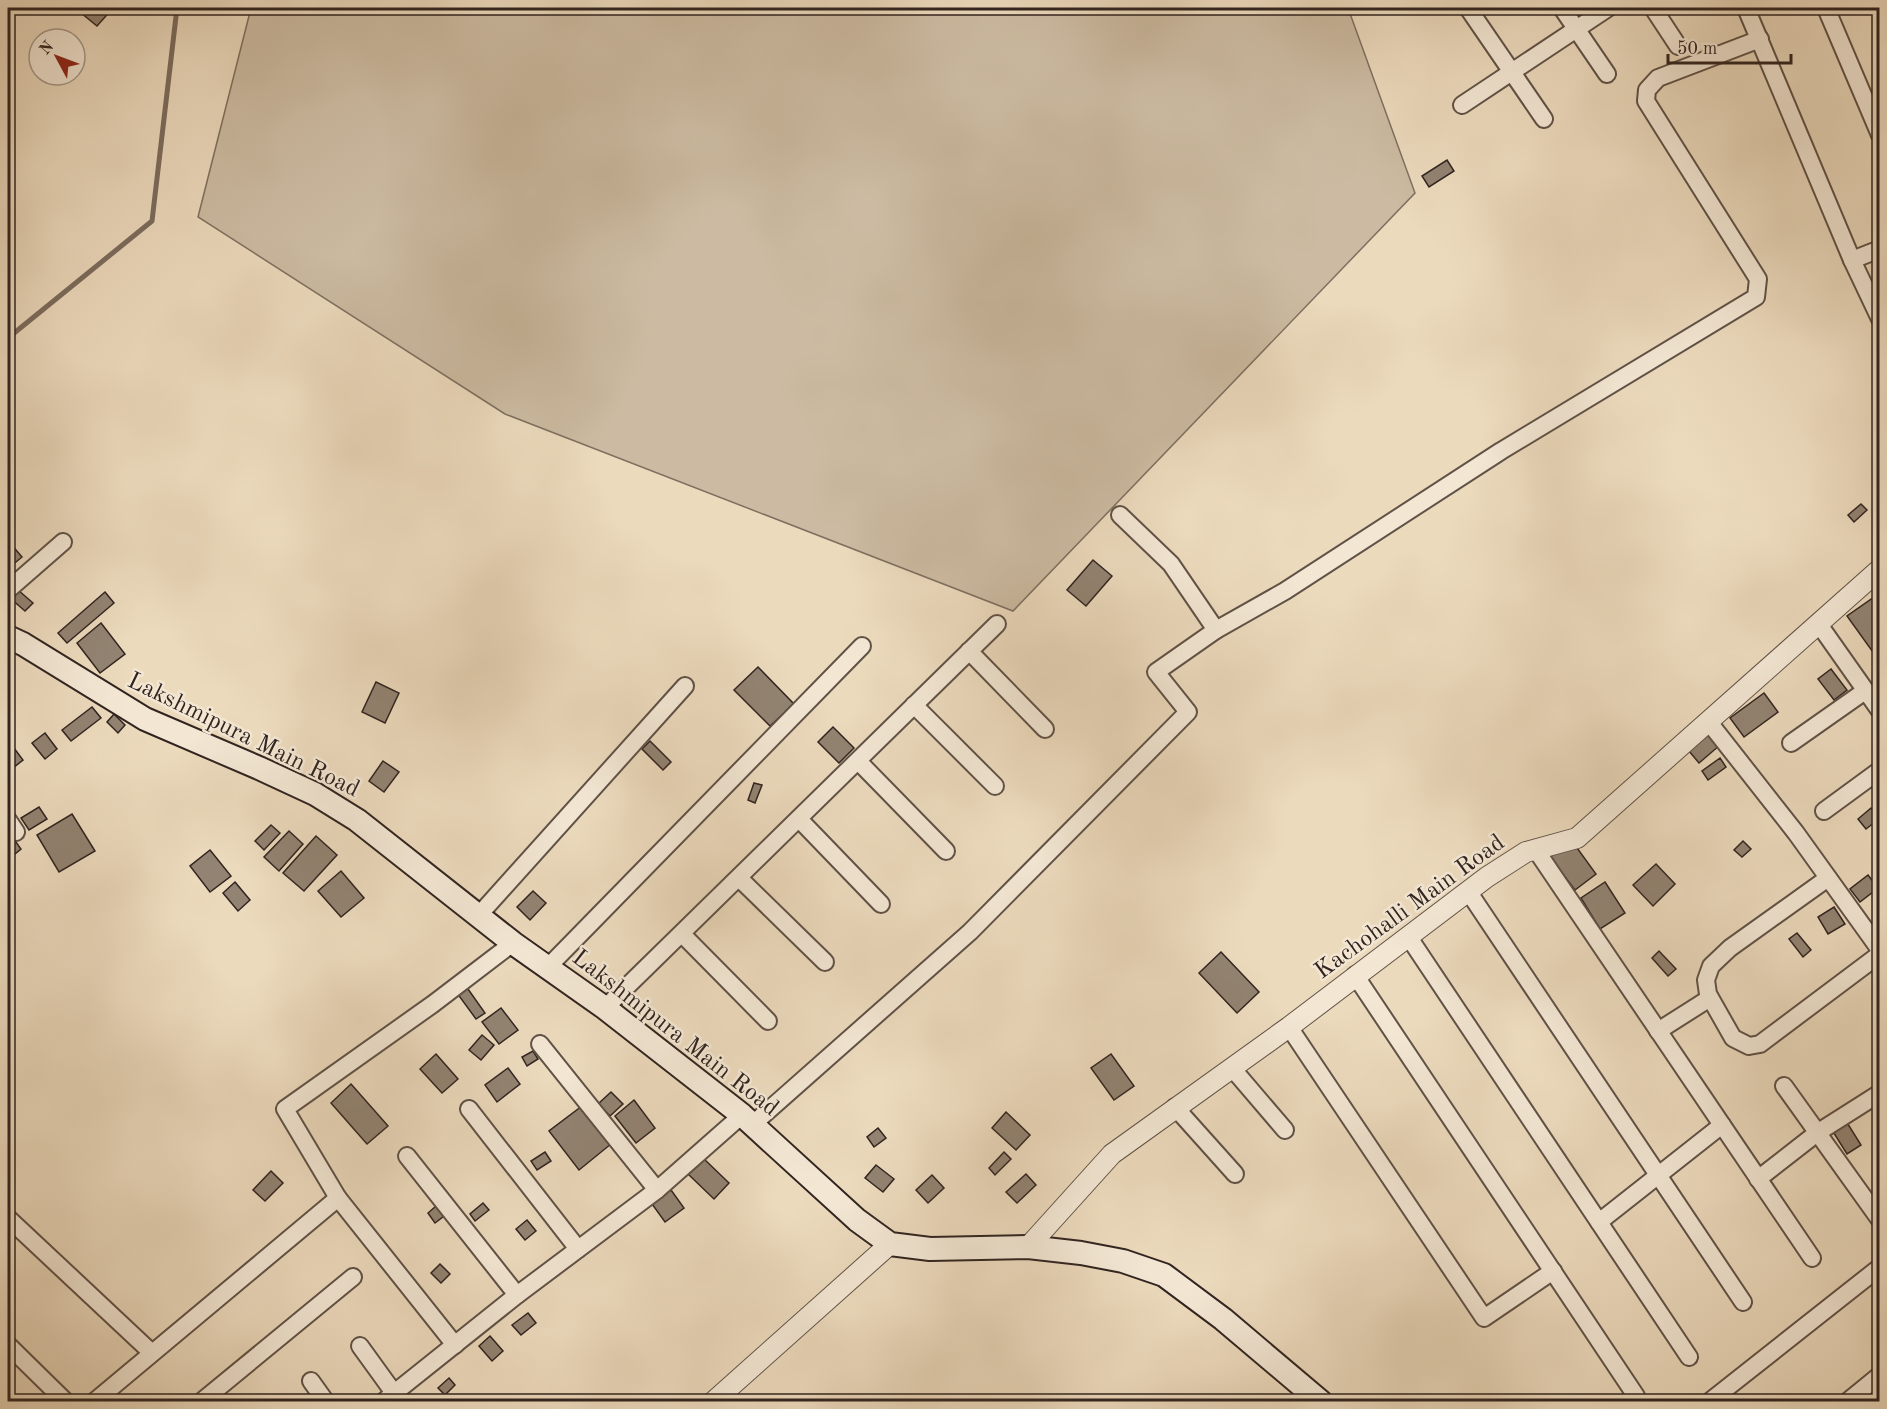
<svg xmlns="http://www.w3.org/2000/svg" width="1887" height="1409" font-family="'Old Standard TT',serif">
<style>
.green{fill:#ccbba2;stroke:#7e7061;stroke-width:1.5}
.lines{fill:none;stroke-linecap:round;stroke-linejoin:round}
.stream{stroke:#7b6c5e;stroke-width:5}
.building{fill:#928372;stroke:#312420;stroke-width:1.5}
.minor-casing{stroke:#605247;stroke-width:20}
.tertiary-casing{stroke:#605247;stroke-width:22}
.secondary-casing{stroke:#312420;stroke-width:26}
.minor{stroke:#f3e7d4;stroke-width:16}
.tertiary{stroke:#f3e7d4;stroke-width:20}
.secondary{stroke:#f3e7d4;stroke-width:22}
.labels{text-anchor:middle;stroke-width:5;stroke-linejoin:round;paint-order:stroke}
.street-label{font-size:24px;fill:#312420;stroke:#f3e7d4}
</style>
<rect width="100%" height="100%" fill="#ecdabd"/>
<filter id="stains"><feTurbulence type="fractalNoise" baseFrequency=".00333" numOctaves="4"/><feColorMatrix values="0 0 0 0 .2 0 0 0 0 .09 0 0 0 0 .02 0 0 0 .5 -.17"/></filter>
<radialGradient id="worn" r=".72"><stop offset=".6" stop-color="#630" stop-opacity="0"/><stop offset="1" stop-color="#630" stop-opacity=".3"/></radialGradient>
<!-- green -->
<path class="green" d="M251,8H1348L1415,193L1013,611L505,414L198,217Z"/>
<g class="lines">
<!-- stream -->
<path class="stream" d="M8,338L152,221L177,8"/>
</g>
<!-- building -->
<g class="building">
<path d="M75,8H113L97,26Z"/>
<path d="M1447,160L1454,171L1429,187L1422,176Z"/>
<path d="M1861,504L1867,510L1854,522L1848,515Z"/>
<path d="M10,543L22,557L10,567L8,564V546Z"/>
<path d="M1093,560L1112,576L1086,606L1067,590Z"/>
<path d="M18,590L33,603L25,611L10,598Z"/>
<path d="M105,592L114,603L67,643L58,633Z"/>
<path d="M1880,593V662L1847,616Z"/>
<path d="M101,623L125,654L100,673L77,643Z"/>
<path d="M758,667L794,704L770,726L734,690Z"/>
<path d="M1831,669L1847,690L1834,700L1818,679Z"/>
<path d="M376,682L399,693L385,723L362,712Z"/>
<path d="M1764,693L1778,712L1744,737L1730,718Z"/>
<path d="M92,707L101,718L71,741L62,730Z"/>
<path d="M114,714L125,725L118,733L107,722Z"/>
<path d="M833,727L854,748L839,763L818,742Z"/>
<path d="M45,733L57,749L45,759L32,743Z"/>
<path d="M1710,733L1720,745L1699,763L1689,751Z"/>
<path d="M8,740L23,760L8,772Z"/>
<path d="M650,741L671,762L663,770L642,749Z"/>
<path d="M1720,758L1726,767L1708,780L1702,771Z"/>
<path d="M383,761L399,772L384,792L369,781Z"/>
<path d="M754,783L762,785L755,803L748,800Z"/>
<path d="M39,807L47,819L29,830L21,818Z"/>
<path d="M1871,808L1880,818L1866,829L1858,819Z"/>
<path d="M72,814L95,851L59,872L37,835Z"/>
<path d="M271,825L280,833L264,850L255,841Z"/>
<path d="M8,831L21,849L10,858L8,855Z"/>
<path d="M289,831L303,844L279,871L264,857Z"/>
<path d="M316,836L337,855L304,891L283,873Z"/>
<path d="M1572,841L1596,874L1575,890L1550,857Z"/>
<path d="M1743,841L1751,849L1742,857L1734,850Z"/>
<path d="M210,850L231,876L210,892L190,866Z"/>
<path d="M1656,864L1675,884L1653,906L1633,885Z"/>
<path d="M341,871L364,898L341,917L318,891Z"/>
<path d="M1868,875L1878,888L1860,902L1850,889Z"/>
<path d="M235,882L250,900L238,911L223,893Z"/>
<path d="M1605,882L1625,913L1600,929L1581,898Z"/>
<path d="M533,891L546,903L530,920L517,907Z"/>
<path d="M1834,907L1845,924L1828,934L1818,917Z"/>
<path d="M1797,933L1811,950L1803,957L1789,939Z"/>
<path d="M1659,951L1676,969L1668,976L1652,958Z"/>
<path d="M1221,952L1259,992L1237,1013L1199,973Z"/>
<path d="M463,982L485,1013L476,1019L454,989Z"/>
<path d="M501,1008L518,1030L499,1044L482,1022Z"/>
<path d="M482,1035L494,1045L481,1060L469,1050Z"/>
<path d="M533,1051L538,1059L527,1066L522,1057Z"/>
<path d="M436,1054L458,1079L442,1093L420,1069Z"/>
<path d="M1111,1054L1134,1086L1114,1100L1091,1068Z"/>
<path d="M508,1068L520,1084L497,1102L485,1085Z"/>
<path d="M351,1084L388,1126L367,1144L331,1103Z"/>
<path d="M611,1092L623,1104L610,1116L598,1104Z"/>
<path d="M634,1100L655,1128L636,1143L615,1116Z"/>
<path d="M582,1106L611,1144L579,1170L549,1131Z"/>
<path d="M1006,1112L1030,1135L1016,1150L992,1128Z"/>
<path d="M1846,1121L1861,1145L1847,1154L1832,1130Z"/>
<path d="M878,1128L886,1138L874,1147L867,1137Z"/>
<path d="M545,1152L551,1161L537,1170L531,1161Z"/>
<path d="M1004,1152L1011,1159L995,1175L989,1168Z"/>
<path d="M703,1158L729,1183L714,1199L688,1174Z"/>
<path d="M876,1165L894,1179L883,1192L865,1178Z"/>
<path d="M271,1171L283,1183L265,1201L253,1190Z"/>
<path d="M1026,1174L1036,1185L1017,1203L1006,1192Z"/>
<path d="M932,1175L944,1188L928,1203L916,1190Z"/>
<path d="M671,1190L684,1208L665,1222L652,1204Z"/>
<path d="M483,1203L489,1210L475,1221L470,1214Z"/>
<path d="M436,1206L444,1216L435,1223L428,1213Z"/>
<path d="M527,1220L536,1231L525,1240L516,1229Z"/>
<path d="M440,1264L450,1274L441,1283L431,1273Z"/>
<path d="M528,1313L536,1323L521,1335L512,1325Z"/>
<path d="M490,1336L503,1351L492,1361L479,1346Z"/>
<path d="M449,1378L455,1385L445,1395L438,1388Z"/>
</g>
<g class="lines">
<!-- minor casing -->
<g class="minor-casing">
<g id="minor">
<path d="M1468,8L1544,119"/>
<path d="M1562,8L1607,74"/>
<path d="M1653,8L1678,46"/>
<path d="M1746,8L1852,260L1880,319"/>
<path d="M1826,8L1880,135"/>
<path d="M1462,105L1608,8"/>
<path d="M1852,260L1880,249"/>
<path d="M8,590L63,542"/>
<path d="M1818,623L1880,711"/>
<path d="M1216,630L1285,591L1501,451L1756,297L1758,279L1646,101L1647,90L1658,78L1760,39"/>
<path d="M969,651L1045,729"/>
<path d="M914,705L995,786"/>
<path d="M1708,721L1796,833L1880,950"/>
<path d="M1791,743L1865,691"/>
<path d="M858,761L946,851"/>
<path d="M1824,811L1880,770"/>
<path d="M799,819L881,904"/>
<path d="M8,820L16,832"/>
<path d="M1536,850L1812,1258"/>
<path d="M739,878L825,962"/>
<path d="M1828,878L1730,948L1711,966L1706,980L1708,994L1733,1038L1749,1046L1760,1044L1880,954"/>
<path d="M1468,891L1743,1302"/>
<path d="M479,915L685,686"/>
<path d="M682,934L768,1021"/>
<path d="M1408,936L1689,1357"/>
<path d="M548,967L862,646"/>
<path d="M1355,975L1636,1396"/>
<path d="M605,1008L997,624"/>
<path d="M1289,1027L1484,1318L1553,1271"/>
<path d="M1658,1031L1710,998"/>
<path d="M540,1044L657,1190"/>
<path d="M1232,1068L1285,1130"/>
<path d="M1784,1086L1880,1220"/>
<path d="M1175,1107L1235,1174"/>
<path d="M469,1109L578,1249"/>
<path d="M753,1124L970,932L1188,712L1156,672L1216,630L1171,564L1120,515"/>
<path d="M407,1156L517,1295"/>
<path d="M1758,1179L1817,1133L1880,1093"/>
<path d="M8,1218L152,1353"/>
<path d="M1599,1222L1722,1125"/>
<path d="M8,1345L66,1402"/>
<path d="M455,1345L338,1198L285,1109L433,1004L513,943"/>
<path d="M360,1346L394,1393"/>
<path d="M311,1381L326,1402"/>
<path d="M94,1402L338,1198"/>
<path d="M201,1402L353,1277"/>
<path d="M383,1402L517,1295L657,1190L742,1115"/>
<path d="M1709,1402L1880,1267"/>
<path d="M1847,1402L1880,1375"/>
</g>
</g>
<!-- tertiary casing -->
<g class="tertiary-casing">
<g id="tertiary">
<path d="M1028,1247L1112,1154L1289,1027L1487,877L1526,852L1577,838L1880,569"/>
<path d="M713,1402L890,1244"/>
</g>
</g>
<!-- secondary casing -->
<g class="secondary-casing">
<path id="secondary" d="M8,637L23,644L145,719L259,768L315,794L357,820L513,943L605,1008L742,1115L857,1220L890,1244L930,1249L1028,1247L1081,1253L1123,1261L1164,1275L1223,1319L1321,1402"/>
</g>
<!-- minor -->
<use href="#minor" class="minor"/>
<!-- tertiary -->
<use href="#tertiary" class="tertiary"/>
<!-- secondary -->
<use href="#secondary" class="secondary"/>
</g>
<g class="labels">
<!-- street labels -->
<g class="street-label">
<text transform="translate(244 734) rotate(26)" y="8">Lakshmipura Main Road</text>
<text transform="translate(1409 906) rotate(-36)" y="8">Kachohalli Main Road</text>
<text transform="translate(676 1032) rotate(38)" y="8">Lakshmipura Main Road</text>
</g>
</g>
<!-- margin -->
<rect width="1887" height="1409" fill="none" stroke="#ecdabd" stroke-width="30"/>
<rect x="9" y="9" width="1869" height="1391" fill="none" stroke="#312420" stroke-width="3"/>
<rect x="15" y="15" width="1857" height="1379" fill="none" stroke="#312420" stroke-width="1.5"/>
<!-- north arrow -->
<g transform="translate(57 57) rotate(311)"><circle r="28" fill="#f3e7d4" stroke="#a5998c" stroke-width="1.5"/>
<path d="M0-4.5L10 22L0 15L-10 22Z" fill="#8f2418"/>
<text y="-9" font-size="16" font-weight="bold" text-anchor="middle" fill="#312420">N</text>
</g>
<!-- scale -->
<path d="M1668 54v9h123v-9" fill="none" stroke="#312420" stroke-width="3"/>
<text x="1677" y="54" font-size="18" fill="#312420" stroke="#f3e7d4" stroke-width="4.5" paint-order="stroke">50 m</text>
<rect width="100%" height="100%" filter="url(#stains)"/>
<rect width="100%" height="100%" fill="url(#worn)"/>
</svg>
